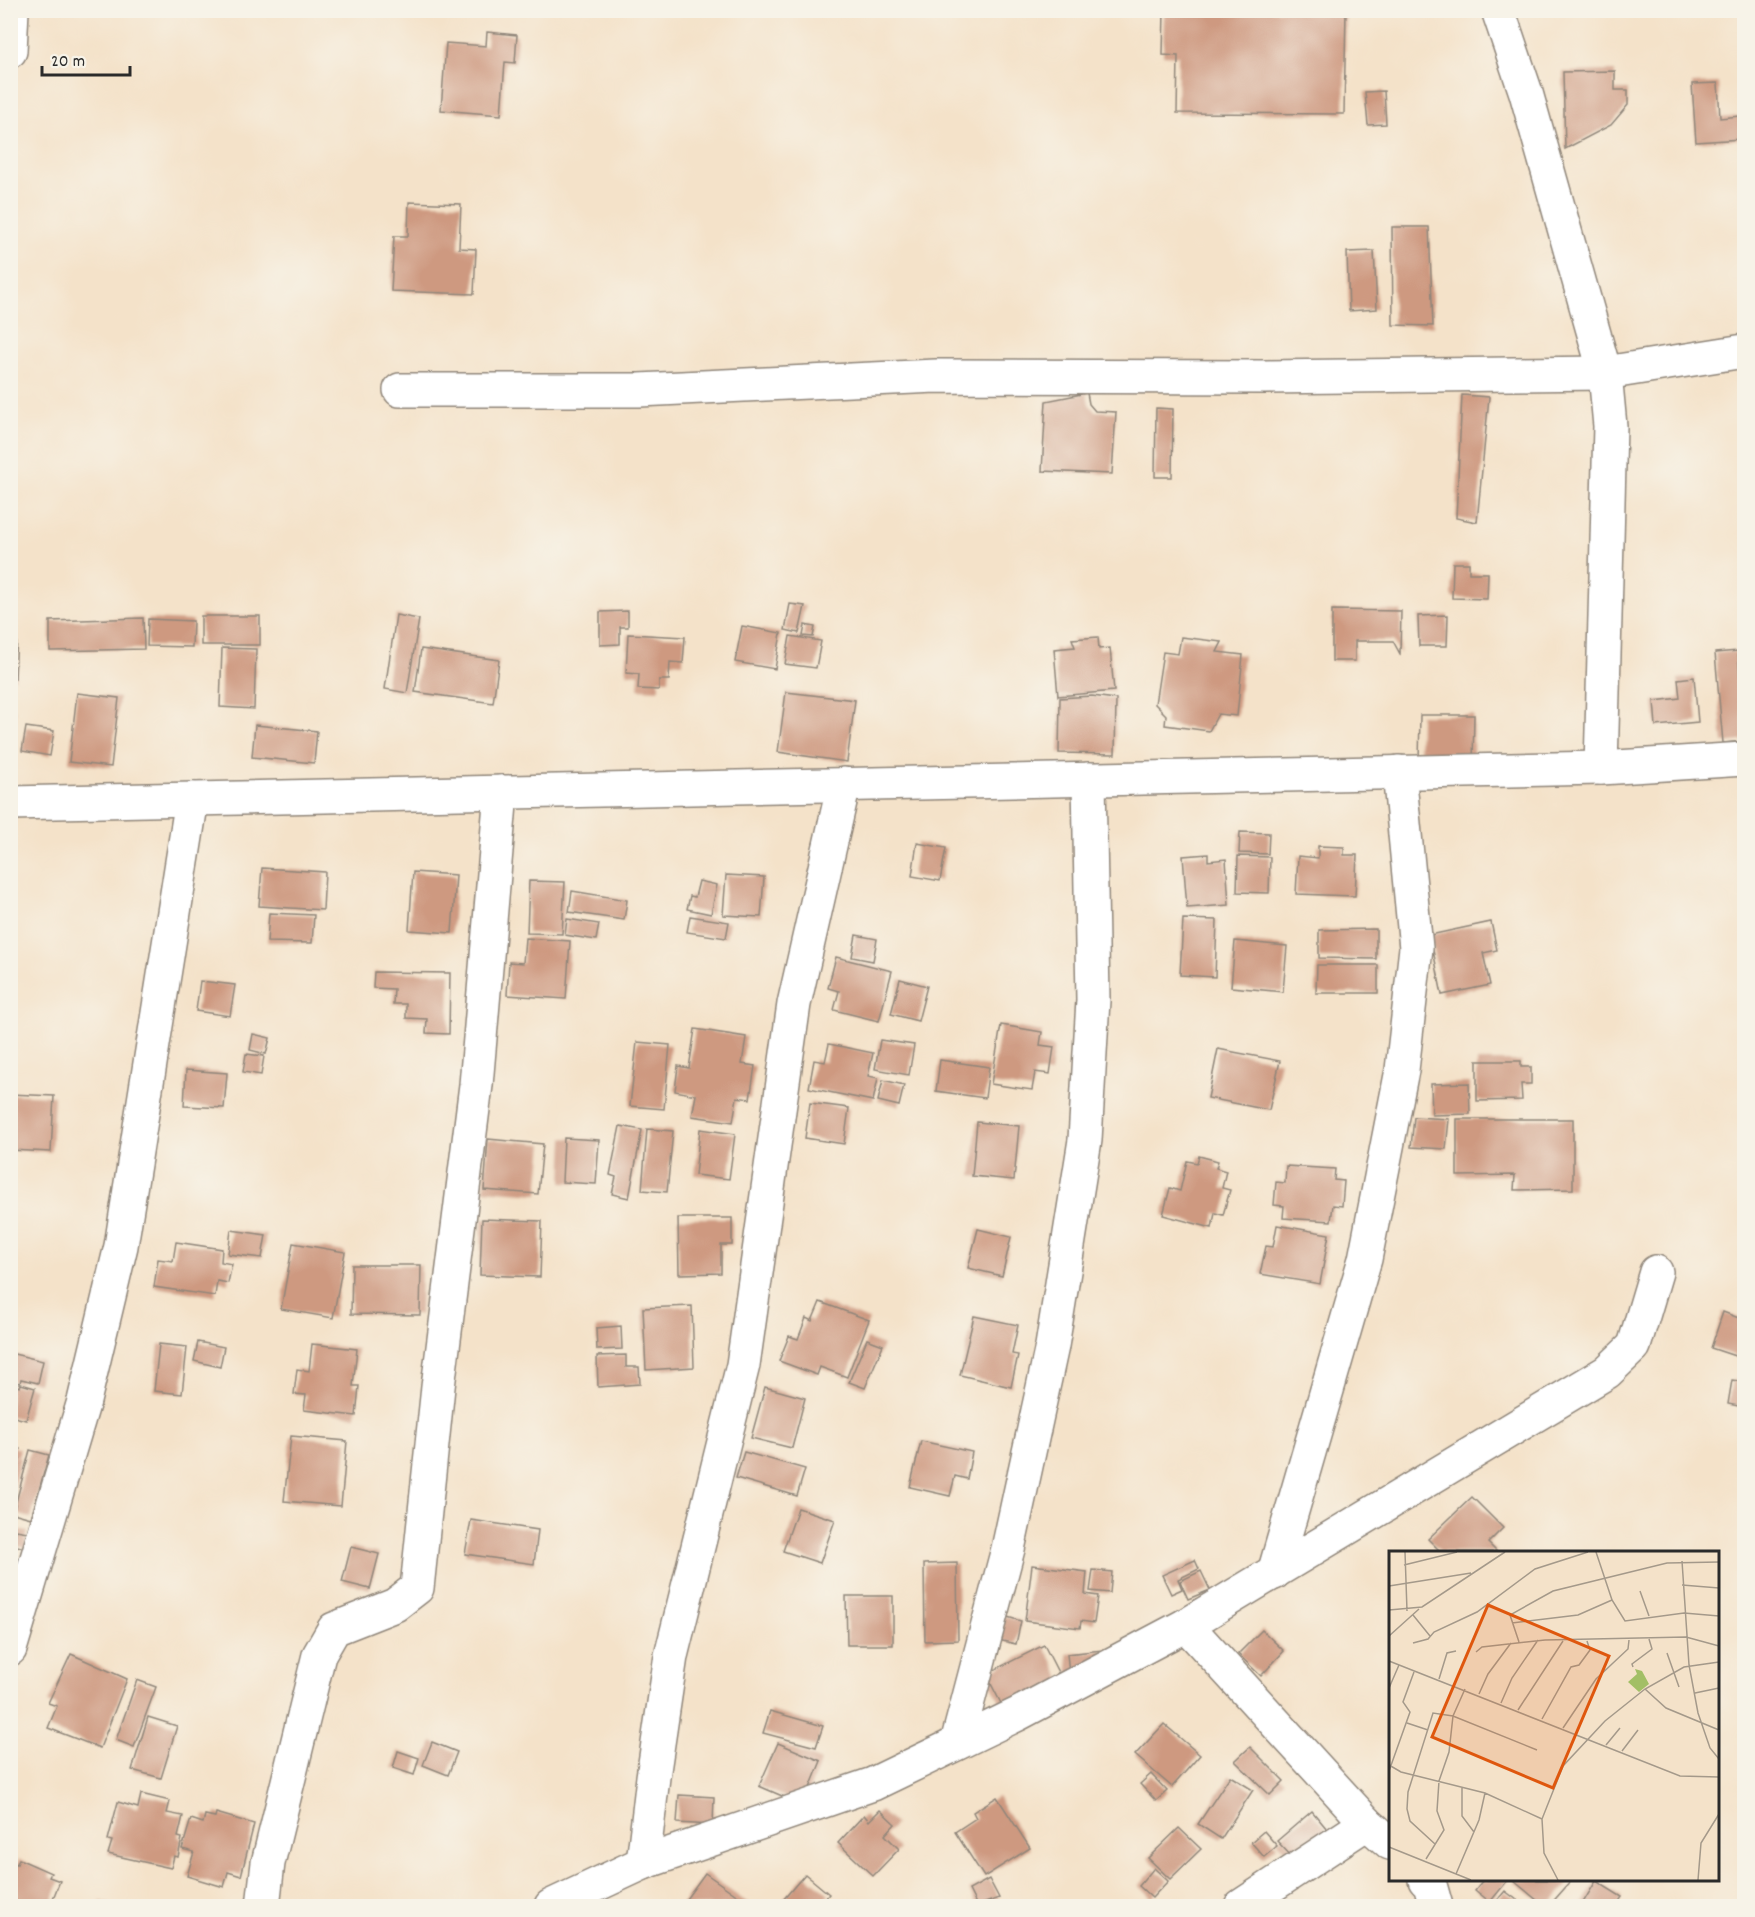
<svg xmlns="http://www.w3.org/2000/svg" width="1755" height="1917" font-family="Dekko,sans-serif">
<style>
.building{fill:#ce9980}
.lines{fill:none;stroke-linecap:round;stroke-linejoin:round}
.minor-casing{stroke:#90867a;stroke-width:36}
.minor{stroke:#fff;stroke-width:33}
.inset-road{fill:none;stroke:#a4998a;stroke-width:1.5}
.view{fill:#df570e;fill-opacity:0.15;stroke:#df570e;stroke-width:3}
.inset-edge{fill:none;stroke:#2b2b2b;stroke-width:3}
</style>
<rect width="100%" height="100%" fill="#f7f3e8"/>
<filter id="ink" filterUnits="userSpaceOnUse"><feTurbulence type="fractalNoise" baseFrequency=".0167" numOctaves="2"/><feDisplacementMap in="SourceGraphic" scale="12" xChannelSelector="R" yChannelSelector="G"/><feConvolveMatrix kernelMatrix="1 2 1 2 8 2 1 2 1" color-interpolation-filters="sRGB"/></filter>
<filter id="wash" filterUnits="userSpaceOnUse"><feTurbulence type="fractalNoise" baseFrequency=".008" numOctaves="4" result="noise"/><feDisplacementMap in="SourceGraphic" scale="24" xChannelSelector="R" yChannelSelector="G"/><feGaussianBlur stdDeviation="1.35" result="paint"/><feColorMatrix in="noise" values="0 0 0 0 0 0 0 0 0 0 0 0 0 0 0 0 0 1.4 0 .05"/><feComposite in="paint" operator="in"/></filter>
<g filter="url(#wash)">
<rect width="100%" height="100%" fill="#f4e2c9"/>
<g id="blocks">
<!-- building -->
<g class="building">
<path d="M1164,10H1346L1344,114L1177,113L1178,56L1163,55Z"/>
<path d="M487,32L517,35L515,63L505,62L501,115L441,110L446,43L486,46Z"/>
<path d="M1615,71V90H1628V105L1611,125L1565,149L1563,72Z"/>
<path d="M1742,73H1744V90H1743Z"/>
<path d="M1718,83L1720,118L1740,116L1741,139L1696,142L1692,84Z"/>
<path d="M1384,91L1386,124L1368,125L1365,92Z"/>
<path d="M409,202L461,204L459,248L476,249L474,294L391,291L394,236H408Z"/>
<path d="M1392,227H1429L1433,326L1393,325Z"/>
<path d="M1374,251L1377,309L1349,311L1347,252Z"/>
<path d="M1087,393L1089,404L1095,411L1116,412L1112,474L1042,471L1046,401Z"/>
<path d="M1462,395L1489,397L1477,522L1456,518Z"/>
<path d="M1156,408L1173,409L1172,477H1155Z"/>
<path d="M1453,563H1469V573H1488L1487,599L1452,598Z"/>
<path d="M790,604L805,606L799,633L785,630Z"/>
<path d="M1332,610L1401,611L1400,654L1393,641H1355V661H1332Z"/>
<path d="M628,611V627H620V644L600,645V612Z"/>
<path d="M396,615L419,619L407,693L385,689Z"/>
<path d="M1448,615L1447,646H1419L1418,616Z"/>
<rect x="201" y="616" width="59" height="29"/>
<path d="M143,618L144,649L50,651V621Z"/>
<path d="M148,619L193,621L192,647L147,646Z"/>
<path d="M805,625L815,627L813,637L803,636Z"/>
<path d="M742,626L781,633L775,669L735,662Z"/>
<path d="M628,634L685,637L683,663L670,662L669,680H659V690L638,689L639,674L626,673Z"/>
<path d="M10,636H17L15,679H10Z"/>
<path d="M790,636L821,641L816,668L785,664Z"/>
<path d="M1098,637L1099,649L1110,648L1114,691L1058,696L1054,649L1075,647L1072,639Z"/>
<path d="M1181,637L1222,642L1217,652L1243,655L1237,716L1218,714L1209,731L1165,725L1166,715L1155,704L1163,652L1178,654Z"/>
<path d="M222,648L256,649L254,709L220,707Z"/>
<path d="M421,649L499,660L493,703L415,692Z"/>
<path d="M1738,651L1744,741L1723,743L1715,653Z"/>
<path d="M1694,677L1698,722L1656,726L1654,701L1680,698L1678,679Z"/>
<path d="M786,692L855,700L847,762L778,752Z"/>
<path d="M77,693L119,698L111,767L69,762Z"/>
<path d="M1092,696L1116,699L1115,754L1059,753L1060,698Z"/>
<path d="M10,709L15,710L12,755H10Z"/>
<path d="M1420,715H1474L1473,763L1419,762Z"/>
<path d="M255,725L317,731L314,763L252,757Z"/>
<path d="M26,727L54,731L50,756L22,751Z"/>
<path d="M1240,832L1269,833L1268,854L1239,853Z"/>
<path d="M917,843L946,848L940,881L912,876Z"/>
<path d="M1318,846L1344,847V855H1357L1355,896L1296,894L1298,856L1318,858Z"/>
<path d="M1208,854V861L1226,859L1229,905L1187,908L1183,856Z"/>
<path d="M1238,856L1270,857L1269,893L1237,892Z"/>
<path d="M262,868L325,872L323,910L259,906Z"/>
<path d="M413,872L456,875L452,933L409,930Z"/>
<path d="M726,875L764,877L761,917L723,915Z"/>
<path d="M529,881L565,882L562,934L527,933Z"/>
<path d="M699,881L717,885L711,914L687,909L690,896L695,897Z"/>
<path d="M572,891L627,900L624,920L569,912Z"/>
<path d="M269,913L314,915L312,943L267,942Z"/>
<path d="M690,916L729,922L726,938L687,932Z"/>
<path d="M567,919L599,924L596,940L565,935Z"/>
<path d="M1183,919L1217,920L1215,977L1180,975Z"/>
<path d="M1491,922L1497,950L1483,953L1490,985L1442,995L1430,935Z"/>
<path d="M1376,929V959L1319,958V930Z"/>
<path d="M856,935L877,939L873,961L852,957Z"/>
<path d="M525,938L570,941L566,999L507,995L509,962L523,963Z"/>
<path d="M1235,941L1287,946L1283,992L1231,987Z"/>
<path d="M836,957L892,971L879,1021L834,1010L839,991L828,988Z"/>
<path d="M1317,965H1378V993H1316Z"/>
<path d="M374,972L450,973L449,1034L426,1033L427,1019L406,1018V1004H393L394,989L373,988Z"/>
<path d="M900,979L927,986L918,1021L891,1014Z"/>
<path d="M200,981L235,985L230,1016L196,1011Z"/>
<path d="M1001,1025L1042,1032L1040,1045L1054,1047L1050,1074L1035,1072L1032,1090L991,1084Z"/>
<path d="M695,1029L746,1037L742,1064L755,1066L750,1099L737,1097L733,1122L692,1116L696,1095L675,1091L678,1066L689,1068Z"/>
<path d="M253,1034L270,1038L266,1054L250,1050Z"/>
<path d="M880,1040L914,1045L909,1075L875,1069Z"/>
<path d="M637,1042L670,1045L664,1109L630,1106Z"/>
<path d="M829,1044L873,1053L868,1076L878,1078L873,1101L809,1088L814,1060L825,1062Z"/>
<path d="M1218,1049L1280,1061L1269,1110L1208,1098Z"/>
<path d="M246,1054L264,1056L261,1075L243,1072Z"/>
<path d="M940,1060L989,1067L985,1098L936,1091Z"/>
<path d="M1477,1061H1521V1067H1531V1084H1521L1522,1100L1477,1101Z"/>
<path d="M186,1070L227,1073L224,1108L184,1106Z"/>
<path d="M883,1080L904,1085L899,1106L878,1101Z"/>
<path d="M1469,1083L1470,1114L1432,1115L1431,1084Z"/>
<path d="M10,1094L54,1096L51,1152L10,1150Z"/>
<path d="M810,1103L849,1108L844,1144L805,1138Z"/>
<path d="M1414,1117L1449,1119L1446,1149L1411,1147Z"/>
<path d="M1457,1119H1573V1189L1514,1190L1515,1175L1457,1176Z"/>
<path d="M977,1122L1019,1126L1014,1180L972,1176Z"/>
<path d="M620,1126L642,1130L629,1198L612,1194L616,1177L610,1175Z"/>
<path d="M647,1129L673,1131L667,1192L642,1190Z"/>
<path d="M700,1129L735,1134L729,1179L695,1175Z"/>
<path d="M564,1138L599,1140L596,1184L562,1182Z"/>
<path d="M488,1139L543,1144L538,1194L484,1190Z"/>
<path d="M1199,1156L1218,1161L1216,1168L1226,1171L1222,1188L1230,1190L1223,1215L1215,1213L1212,1228L1163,1215L1170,1188L1180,1191L1187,1161L1197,1163Z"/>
<path d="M1286,1166L1335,1169L1334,1180L1344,1181L1342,1206L1333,1205L1331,1221L1283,1218L1284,1206L1274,1205L1276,1182L1285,1183Z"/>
<path d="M678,1218H732V1245H721V1273L679,1274Z"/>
<path d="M482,1219L542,1221L540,1277L480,1275Z"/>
<path d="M1277,1225L1329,1234L1320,1284L1260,1274L1266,1246L1273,1247Z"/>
<path d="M978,1229L1011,1237L1002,1276L968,1268Z"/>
<path d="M231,1230L266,1235L262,1258L228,1254Z"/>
<path d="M176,1242L222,1249L221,1262L232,1264L228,1283L217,1281L215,1296L154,1287L158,1259L173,1261Z"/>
<path d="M293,1243L345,1252L333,1318L281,1309Z"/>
<path d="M352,1265H421L420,1315L351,1314Z"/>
<path d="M820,1302L869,1320L847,1377L820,1367L817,1375L779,1361L789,1336L798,1339L806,1318L812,1321Z"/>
<path d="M692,1306L694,1367L646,1370L643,1308Z"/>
<path d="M1723,1312L1744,1320V1349L1741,1358L1711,1348Z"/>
<path d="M974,1316L1018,1325L1012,1354L1018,1355L1011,1387L960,1375Z"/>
<path d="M621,1326L622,1349L597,1350L596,1328Z"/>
<path d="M867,1339L883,1345L865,1388L849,1382Z"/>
<path d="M198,1342L224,1347L220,1367L194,1361Z"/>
<path d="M159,1344L187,1347L182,1394L154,1391Z"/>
<path d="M312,1344L357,1349L353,1386H359L356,1416L304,1410L306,1395L294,1394L297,1369L309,1371Z"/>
<path d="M10,1353L43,1361L38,1383L21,1379L20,1383L10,1381Z"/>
<path d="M626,1355V1367H639L640,1384L598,1387L597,1356Z"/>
<path d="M1732,1380L1744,1382V1407L1728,1404Z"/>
<path d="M10,1384L20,1387L21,1384L35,1388L26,1420L10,1416Z"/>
<path d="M765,1387L805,1398L792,1448L751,1438Z"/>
<path d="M291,1436L347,1441L341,1506L284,1501Z"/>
<path d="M921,1441L972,1452L967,1479L955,1476L950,1496L910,1487Z"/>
<path d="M10,1446L20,1449L18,1457L10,1455Z"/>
<path d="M30,1450L49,1455L31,1518L13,1513Z"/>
<path d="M744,1452L805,1469L797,1496L736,1478Z"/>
<path d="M10,1456L20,1458L11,1499H10Z"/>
<path d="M1472,1497L1503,1528L1488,1543L1497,1552H1441L1428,1539Z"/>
<path d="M798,1508L835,1520L820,1563L783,1551Z"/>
<path d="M471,1520L538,1530L534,1564L465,1554Z"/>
<path d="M16,1530L28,1532L25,1548L13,1545Z"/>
<path d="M351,1547L379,1554L370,1589L342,1582Z"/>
<path d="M1195,1560L1199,1569L1178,1579L1182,1589L1171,1594L1162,1575Z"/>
<path d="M957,1563L958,1640L925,1641L924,1564Z"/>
<path d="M1032,1565L1087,1572L1085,1594L1098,1596L1094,1623L1081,1621L1080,1628L1025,1621Z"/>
<path d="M1093,1570L1112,1572L1110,1593L1090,1591Z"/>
<path d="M1201,1571L1210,1590L1188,1599L1180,1581Z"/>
<path d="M846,1596H893V1645H847Z"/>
<path d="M1004,1616L1021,1621L1016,1644L998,1640Z"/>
<path d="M1262,1630L1284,1651L1261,1676L1238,1654Z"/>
<path d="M1044,1645L1065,1686L1007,1715L986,1674Z"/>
<path d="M1102,1650L1104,1668L1069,1673L1067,1654Z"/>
<path d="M71,1654L127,1679L100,1748L48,1728L57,1706L48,1703Z"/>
<path d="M137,1680L156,1687L134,1747L116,1740Z"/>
<path d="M770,1711L823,1726L816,1747L763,1733Z"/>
<path d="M148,1717L177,1726L161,1778L132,1770Z"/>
<path d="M1164,1724L1200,1755L1172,1787L1135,1755Z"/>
<path d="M432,1742L457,1752L448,1775L423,1765Z"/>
<path d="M778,1743L821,1761L803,1805L759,1786Z"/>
<path d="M1250,1747L1284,1781L1270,1795L1235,1761Z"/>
<path d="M398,1751L419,1758L414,1775L393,1768Z"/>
<path d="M1151,1774L1167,1791L1156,1801L1140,1784Z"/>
<path d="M1230,1776L1253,1790L1221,1839L1198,1824Z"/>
<path d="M141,1794L170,1801L167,1813L183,1816L178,1837L182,1838L178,1857L174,1856L171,1868L108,1854L112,1841L108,1840L118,1802L138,1808Z"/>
<path d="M679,1795L714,1797L713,1825L677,1823Z"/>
<path d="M997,1797L1030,1848L984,1877L955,1832L976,1818L973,1812Z"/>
<path d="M880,1810L895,1824L885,1835L899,1849L873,1876L838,1843L864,1815L869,1821Z"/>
<path d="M1312,1811L1327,1829L1294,1859L1277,1841Z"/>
<path d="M216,1813L254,1824L241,1876L228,1872L224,1887L187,1876L194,1852L182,1849L191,1819L203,1823L205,1815L215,1817Z"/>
<path d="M1179,1828L1201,1849L1170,1879L1148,1858Z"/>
<path d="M1264,1831L1277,1846L1264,1857L1251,1842Z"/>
<path d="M19,1859L51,1873L49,1877L60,1881L50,1906H10V1862L17,1864Z"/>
<path d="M1154,1868L1168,1881L1152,1898L1139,1886Z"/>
<path d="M705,1873L752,1906H681Z"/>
<path d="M805,1874L829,1894L819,1906H791L783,1900Z"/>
<path d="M989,1879L999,1898L977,1906L969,1890Z"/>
<path d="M1483,1880H1508L1490,1902L1475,1890Z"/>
<path d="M1516,1880H1572L1549,1906H1544L1514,1881Z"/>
<path d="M1596,1881L1622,1897L1616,1906H1581Z"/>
<path d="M1505,1891L1525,1906H1497L1494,1904Z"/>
<path d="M101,1901L114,1906H99Z"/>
</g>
</g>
</g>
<g filter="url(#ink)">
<use href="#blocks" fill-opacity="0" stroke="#90867a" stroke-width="1.5"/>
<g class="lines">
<!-- minor casing -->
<g class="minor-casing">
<g id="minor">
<path d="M1498,10L1526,93L1605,373L1610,426L1601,768"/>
<path d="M10,51L12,10"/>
<path d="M400,390H639L936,376L1266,377L1605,373L1744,351"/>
<path d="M10,803L1601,768L1744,759"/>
<path d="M1274,1573L1365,1259L1402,1070L1416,948L1399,772"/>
<path d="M1186,1625L1367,1823L1390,1843"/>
<path d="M10,1649L84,1401L121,1246L192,799"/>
<path d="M957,1743L1008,1549L1052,1346L1085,1140L1093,1000L1089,779"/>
<path d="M643,1863L653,1777L671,1656L743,1365L794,1004L844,784"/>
<path d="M1425,1880L1430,1885L1436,1906"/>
<path d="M263,1906L268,1863L319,1655L334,1629L395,1605L417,1588L438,1387L476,1085L501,792"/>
<path d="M551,1906L643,1863L873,1784L1018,1714L1186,1625L1607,1372L1634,1346L1656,1272"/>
<path d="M1241,1906L1367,1823"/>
</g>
</g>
<!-- minor -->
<use href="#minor" class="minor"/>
</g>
</g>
<!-- overview -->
<g transform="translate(1389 1551)">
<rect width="330" height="330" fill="#f4e2c9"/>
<path d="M246,118L253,120L260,133L250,141L239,131L248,123Z" fill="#a2bf66"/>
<path class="inset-road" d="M16,1L18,60M207,1L223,49L236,70L295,62L330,65M293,10L300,114L309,162L321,197L330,208M15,14L68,1M293,34L330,37M0,35L82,22M251,40L260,65M0,59L33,56L116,1M24,64L41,85M123,72L189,64L223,49M0,85L30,58M130,91L121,64L164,40L278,12L330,11M24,92L39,88L45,81L88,61L146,18L199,1M87,101L93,96L156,89L297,86L330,95M278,102L290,136M0,110L291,225L330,226M244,116L243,113L263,98L260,88M50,128L58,102L67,100M0,137L10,114M256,138L277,157L330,179M306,142L330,137M90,143L99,123L122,92M112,152L123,127L149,89M129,159L174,90M153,168L182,116L190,114L201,99L198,90M18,172L39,179M174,177L207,128L239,98L240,89M217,194L231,177M233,200L249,179M0,214L12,221L96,242L153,268M0,220L21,161L14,151L25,121M73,237V265L85,281M46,293L21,270L18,258L19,241L44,162L64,165L148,199M0,296L82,329M37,308L55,279L48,260L50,230L60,201L64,165L76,138M67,323L90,269L96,242M169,329L155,302L153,268L174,215L216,170L256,138L295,116L330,111M309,329L312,292L330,263"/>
<path class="view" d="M99,54L220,105L164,237L43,186Z"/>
<rect width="330" height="330" class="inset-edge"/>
</g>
<!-- margin -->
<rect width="1755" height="1917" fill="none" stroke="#f7f3e8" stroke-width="36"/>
<!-- scale -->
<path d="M42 66v9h88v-9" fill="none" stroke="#2b2b2b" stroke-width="3"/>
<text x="51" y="66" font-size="18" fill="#2b2b2b" stroke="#f7f3e8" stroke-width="4.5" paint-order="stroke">20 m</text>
</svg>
